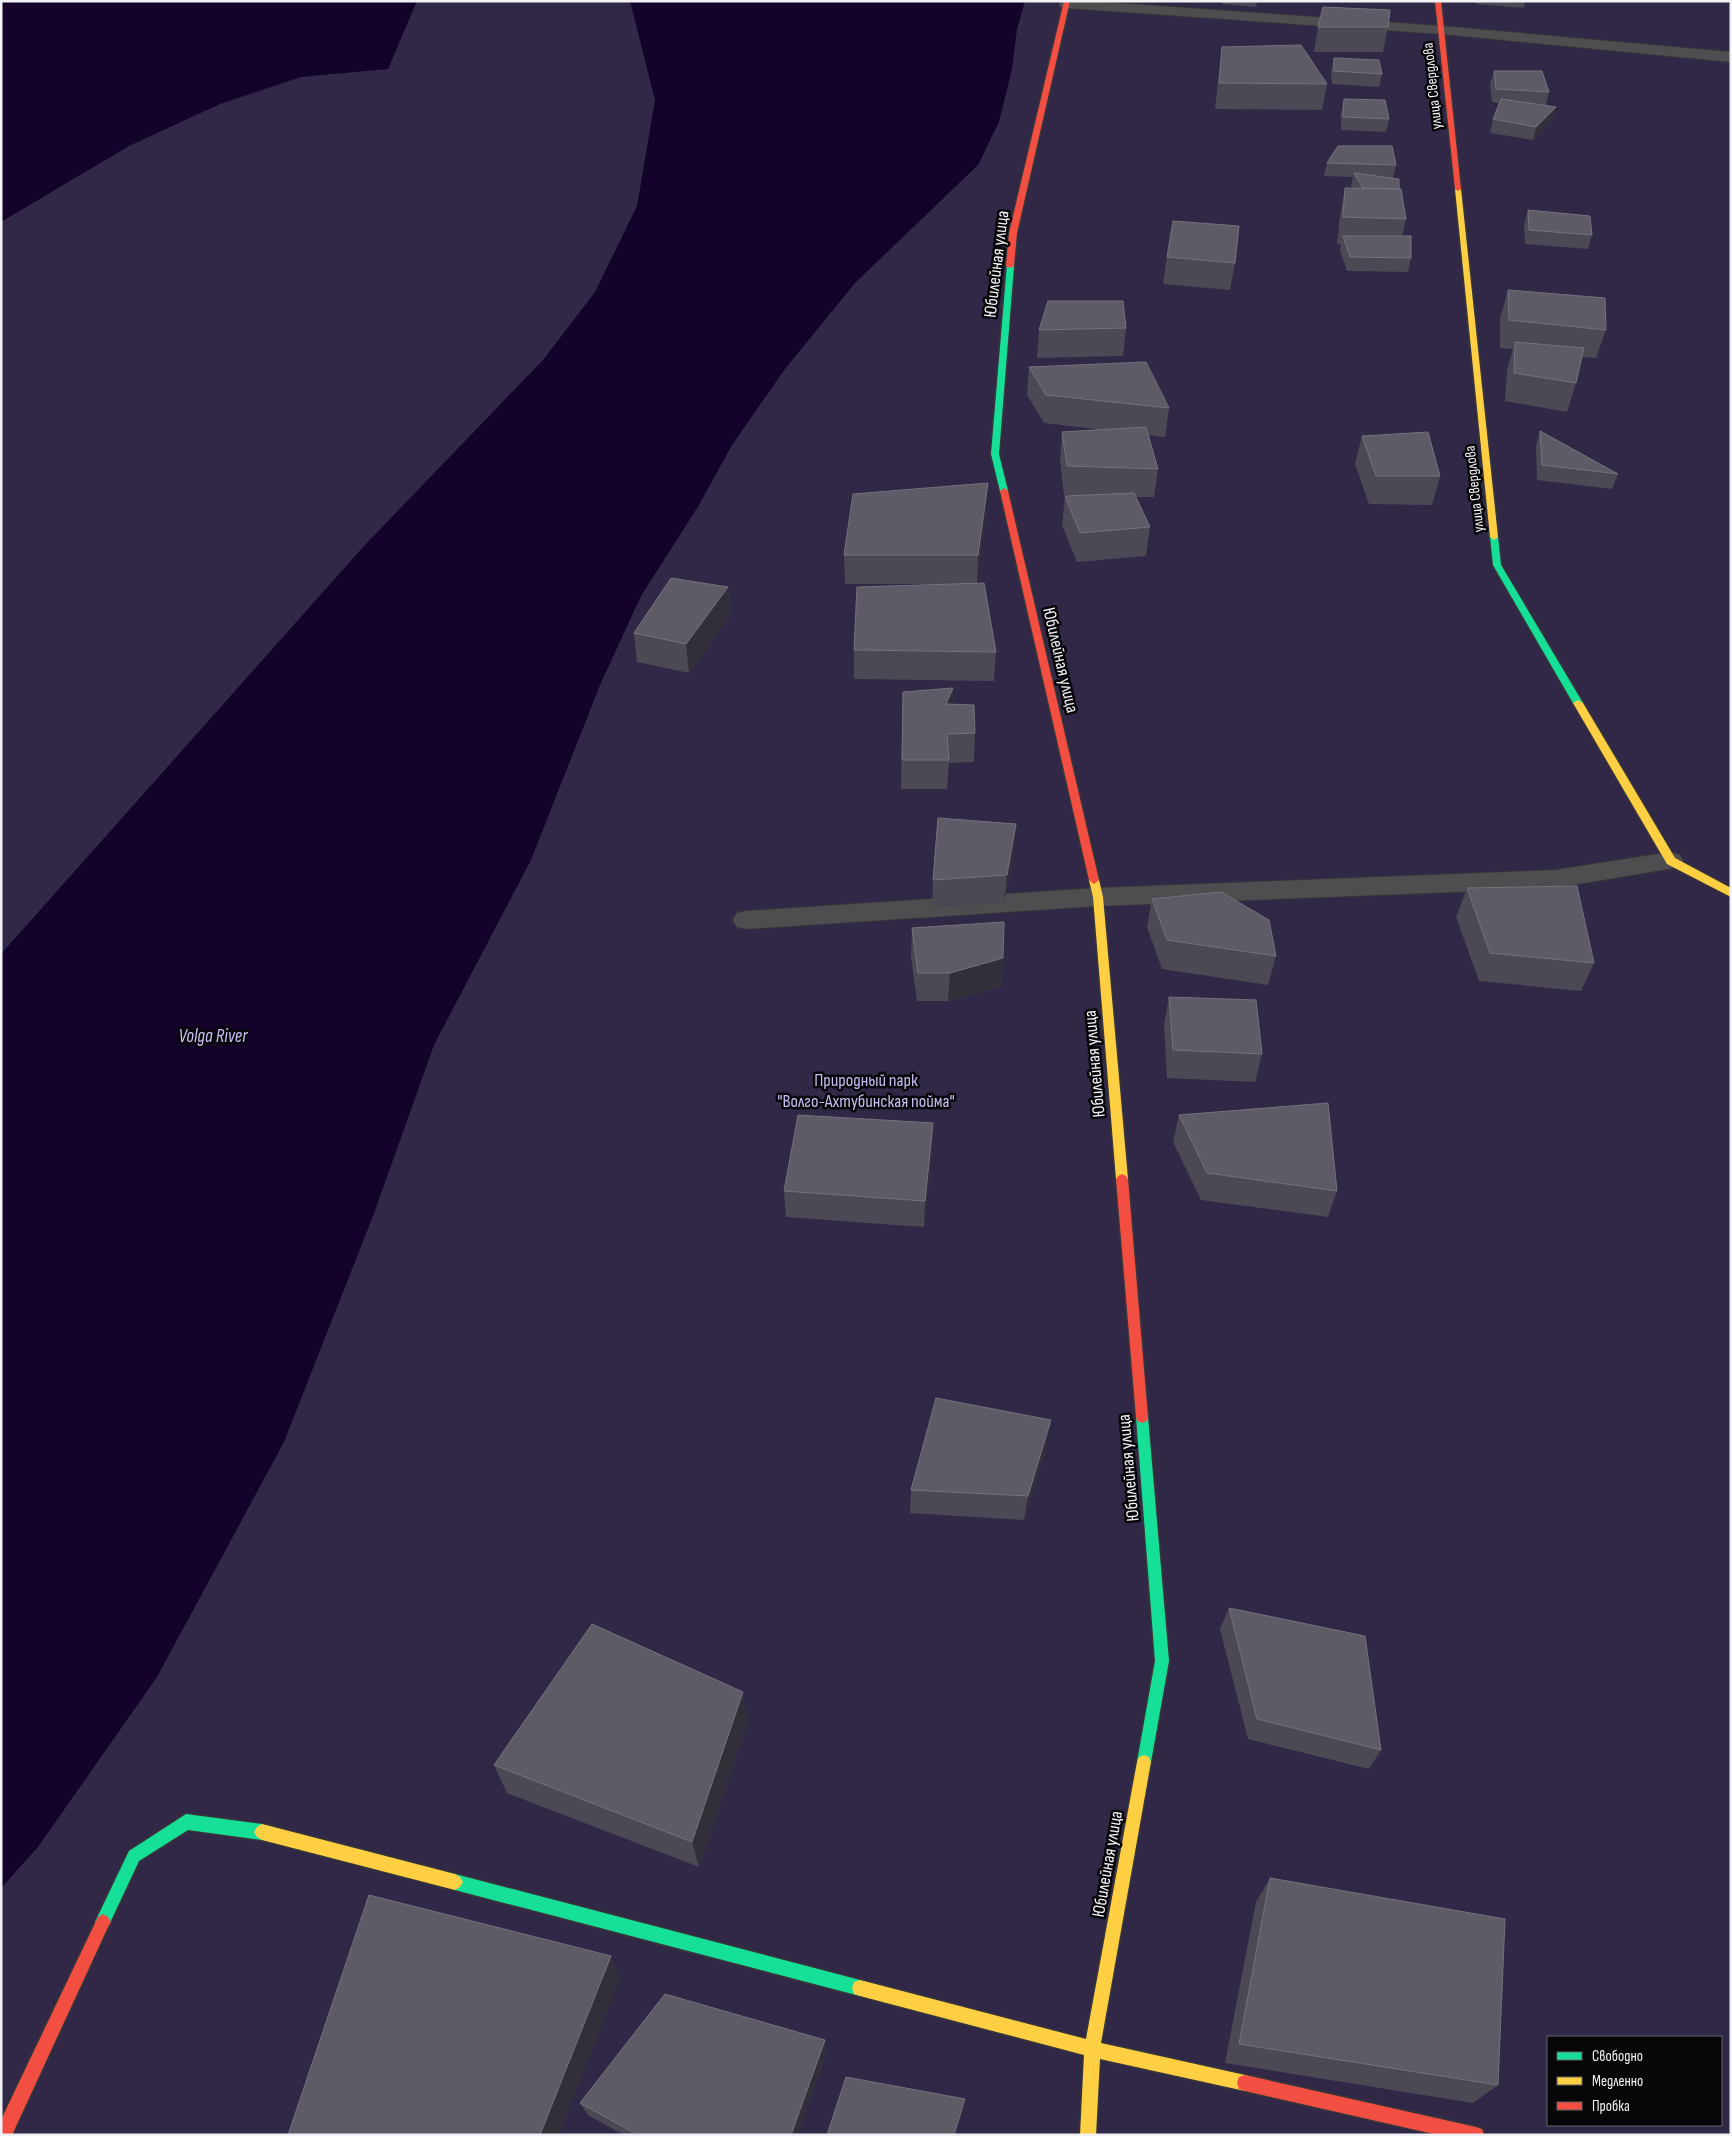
<svg xmlns="http://www.w3.org/2000/svg" width="1732" height="2136" font-family="'Sofia Sans Condensed',sans-serif">
<style>
.green{fill:#312848;fill-rule:evenodd}
.water{fill:#13032b}
.lines{fill:none;stroke-linecap:round;stroke-linejoin:round}
.street-casing{stroke:#373639;stroke-width:2}
.fast-casing{stroke:#373639;stroke-width:3}
.slow-casing{stroke:#373639;stroke-width:3}
.jam-casing{stroke:#373639;stroke-width:3}
.street{fill:#4e4d50;fill-rule:evenodd}
.fast{fill:#16e098;fill-rule:evenodd}
.slow{fill:#ffcf43;fill-rule:evenodd}
.jam{fill:#f24e42;fill-rule:evenodd}
.wall{fill:#4c4854}
.shaded-wall{fill:#322f38}
.building{fill:#5e5a66;stroke:#75727c}
.labels{text-anchor:middle;stroke-width:5;stroke-linejoin:round;paint-order:stroke}
.far-street-label{font-size:15px;fill:#f2f1f6;stroke:#070608}
.street-label{font-size:18px;fill:#f2f1f6;stroke:#070608}
.park-label{font-size:18px;fill:#c9bbf4;stroke:#070608}
.water-label{font-size:19px;font-style:italic;fill:#cbbdf6;stroke:#070608}
</style>
<rect width="100%" height="100%" fill="#1d1c20"/>
<!-- green -->
<path class="green" d="M205,1H1731V2135H1V144ZM1548,2037H1721V2125H1548Z"/>
<!-- water -->
<g class="water">
<path d="M1,1H417L388,69L301,77L220,104L129,146L1,222Z"/>
<path d="M630,1H1025L1017,29L1012,69L999,122L978,165L855,283L785,369L732,445L699,505L641,596L600,685L531,860L434,1045L373,1216L284,1442L157,1677L38,1847L1,1888V954L363,547L543,360L595,292L637,206L655,100Z"/>
</g>
<g class="lines">
<!-- street casing -->
<g class="street-casing">
<g id="street">
<path d="M1061,1H1089L1441,26L1731,52V62L1441,34L1066,8L1061,7L1059,4Z"/>
<path d="M1671,852L1680,855L1683,861L1680,867L1555,888L1098,906L746,929L737,927L733,920L737,913L746,911L1098,888L1555,870Z"/>
</g>
</g>
<!-- fast casing -->
<g class="fast-casing">
<g id="fast">
<path d="M1007,264L1014,266L999,454L1008,491L1004,494L1000,491L991,454Z"/>
<path d="M1494,534L1498,537L1501,565L1583,703L1581,705H1575L1573,703L1493,565L1490,537Z"/>
<path d="M1142,1411L1147,1413L1148,1417L1169,1661L1151,1762L1149,1767L1144,1769L1139,1767L1137,1762L1155,1661L1136,1417L1137,1413Z"/>
<path d="M186,1814L262,1824L267,1827L270,1832L267,1837L262,1840L188,1830L139,1861L108,1927L103,1930L98,1927L95,1922L129,1851Z"/>
<path d="M455,1874L860,1980L866,1982L868,1988L866,1994L860,1996L455,1890L450,1887L447,1882L450,1877Z"/>
</g>
</g>
<!-- slow casing -->
<g class="slow-casing">
<g id="slow">
<path d="M1458,187L1461,189L1498,537L1494,540L1490,537L1455,189Z"/>
<path d="M1578,700L1583,703L1675,858L1731,888V897L1667,864L1573,703Z"/>
<path d="M1094,876L1099,880L1103,897L1128,1179L1126,1182L1122,1184L1118,1182L1116,1179L1093,897L1089,880Z"/>
<path d="M1144,1755L1149,1757L1151,1762L1101,2043L1245,2075L1251,2077L1253,2083L1251,2089L1245,2091L1100,2059L1096,2135H1080L1084,2055L860,1996L854,1994L852,1988L854,1982L860,1980L1086,2039L1137,1762L1139,1757Z"/>
<path d="M262,1824L455,1874L460,1877L463,1882L460,1887L455,1890L262,1840L257,1837L254,1832L257,1827Z"/>
</g>
</g>
<!-- jam casing -->
<g class="jam-casing">
<g id="jam">
<path d="M1064,1H1070L1017,233L1014,266L1010,268L1006,266L1009,233Z"/>
<path d="M1435,1H1441L1461,189L1458,191L1455,189Z"/>
<path d="M1004,488L1008,491L1099,880L1094,884L1089,880L1000,491Z"/>
<path d="M1122,1174L1126,1176L1128,1179L1148,1417L1147,1421L1142,1423L1137,1421L1136,1417L1116,1179L1118,1176Z"/>
<path d="M103,1914L108,1917L111,1922L108,1927L12,2135H1V2120L98,1917Z"/>
<path d="M1245,2075L1476,2127L1482,2129L1484,2135H1438L1245,2091L1239,2089L1237,2083L1239,2077Z"/>
</g>
</g>
<!-- street -->
<use href="#street" class="street"/>
<!-- fast -->
<use href="#fast" class="fast"/>
<!-- slow -->
<use href="#slow" class="slow"/>
<!-- jam -->
<use href="#jam" class="jam"/>
</g>
<!-- wall -->
<g class="wall">
<path d="M1222,1H1257L1256,7L1222,4Z"/>
<path d="M1475,1H1525L1524,8L1476,4Z"/>
<path d="M1318,27H1388L1383,52H1314Z"/>
<path d="M1222,47L1327,84L1322,110L1215,109L1219,73Z"/>
<path d="M1334,58L1382,74L1379,87L1332,84L1331,71Z"/>
<path d="M1494,71L1549,92L1546,105L1556,107L1552,120L1533,140L1490,133L1493,119L1500,103L1492,102L1490,84Z"/>
<path d="M1344,99L1389,119L1386,132L1341,130V112Z"/>
<path d="M1327,163L1396,165L1393,178L1399,189L1406,219L1402,236L1411,258L1408,272L1347,271L1340,250L1341,244H1337L1340,215L1345,188H1352L1351,186L1353,177L1324,176Z"/>
<path d="M1528,210L1592,235L1588,249L1525,244L1524,224Z"/>
<path d="M1167,257L1235,263L1230,290L1163,284Z"/>
<path d="M1508,290L1606,330L1596,358L1582,357L1576,383L1567,412L1505,401L1507,370L1513,349L1500,348V318Z"/>
<path d="M1126,328L1123,356L1037,358L1039,330Z"/>
<path d="M1029,367L1169,408L1165,437L1148,435L1158,469L1154,497H1136L1150,527L1146,556L1077,562L1062,525L1065,496H1083L1064,495L1060,461L1062,432L1103,430L1044,423L1027,395Z"/>
<path d="M1540,431L1618,474L1612,489L1537,480L1536,446Z"/>
<path d="M1362,436L1440,476L1432,505L1369,504L1355,464Z"/>
<path d="M986,511L977,583L996,652L994,681L854,679V650L952,584H845L844,555Z"/>
<path d="M728,587L730,615L689,673L637,662L634,633Z"/>
<path d="M953,688L952,704L975,733L974,762L949,763L947,789H901L903,692Z"/>
<path d="M1014,853L1004,903L932,908L933,880Z"/>
<path d="M1467,888L1594,963L1581,991L1479,981L1456,917Z"/>
<path d="M1152,899L1276,956L1268,985L1162,969L1147,927Z"/>
<path d="M912,928L1003,958L1001,987L948,1001H917L911,957Z"/>
<path d="M1169,997L1262,1054L1255,1082L1167,1078L1164,1025Z"/>
<path d="M1179,1115L1337,1191L1328,1217L1201,1200L1173,1142Z"/>
<path d="M933,1123L932,1151L924,1227L786,1217L784,1191Z"/>
<path d="M1047,1444L1024,1520L910,1513L911,1490Z"/>
<path d="M1229,1608L1381,1750L1369,1769L1248,1739L1220,1629Z"/>
<path d="M747,1722L699,1867L507,1793L494,1765Z"/>
<path d="M1270,1878L1498,2085L1473,2103L1225,2063L1256,1902Z"/>
<path d="M825,2040L826,2054L797,2135H624L588,2115L580,2103Z"/>
</g>
<!-- shaded-wall -->
<g class="shaded-wall">
<path d="M1556,107L1552,120L1533,140L1536,127Z"/>
<path d="M988,483L986,511L977,584L978,555Z"/>
<path d="M728,587L730,615L689,673L686,644Z"/>
<path d="M953,688L951,717L946,704Z"/>
<path d="M1016,824L1014,853L1004,903L1007,875Z"/>
<path d="M1003,958L1001,987L948,1001L950,973Z"/>
<path d="M933,1123L932,1151L924,1227L925,1201Z"/>
<path d="M1051,1420L1047,1444L1024,1520L1028,1496Z"/>
<path d="M743,1692L747,1722L699,1867L692,1842Z"/>
<path d="M611,1956L620,1978L559,2135H540Z"/>
<path d="M825,2040L826,2054L797,2135H791Z"/>
<path d="M965,2099L962,2111L955,2135H954Z"/>
</g>
<!-- building -->
<g class="building">
<path d="M1323,7L1390,10L1388,27H1318Z"/>
<path d="M1301,45L1327,84L1219,83L1222,47Z"/>
<path d="M1334,58L1379,60L1382,74L1334,71Z"/>
<path d="M1494,71H1542L1549,92L1496,89Z"/>
<path d="M1344,99L1385,100L1389,119L1343,117Z"/>
<path d="M1501,99L1556,107L1536,127L1493,119Z"/>
<path d="M1338,146H1392L1396,165L1327,163Z"/>
<path d="M1354,173L1399,179V189L1363,188Z"/>
<path d="M1345,188L1401,189L1406,219L1343,217Z"/>
<path d="M1528,210L1590,216L1592,235L1529,230Z"/>
<path d="M1173,221L1239,226L1235,263L1167,257Z"/>
<path d="M1343,236H1411V258L1350,257Z"/>
<path d="M1508,290L1605,298L1606,330L1509,320Z"/>
<path d="M1048,301H1123L1126,328L1039,330Z"/>
<path d="M1515,342L1584,348L1576,383L1514,373Z"/>
<path d="M1146,362L1169,408L1046,395L1029,367Z"/>
<path d="M1146,427L1158,469L1067,466L1062,432Z"/>
<path d="M1540,431L1618,474L1542,465Z"/>
<path d="M1428,432L1440,476H1376L1362,436Z"/>
<path d="M988,483L978,555H844L853,494Z"/>
<path d="M1134,493L1150,527L1080,533L1065,496Z"/>
<path d="M671,578L728,587L686,644L634,633Z"/>
<path d="M984,583L996,652L854,650L857,587Z"/>
<path d="M953,688L946,704L974,705L975,733L947,734L949,760H902L903,692Z"/>
<path d="M938,818L1016,824L1007,875L933,880Z"/>
<path d="M1577,886L1594,963L1490,953L1467,888Z"/>
<path d="M1221,892L1269,920L1276,956L1167,940L1152,899Z"/>
<path d="M1004,922L1003,958L950,973H918L912,928Z"/>
<path d="M1169,997L1256,1000L1262,1054L1173,1050Z"/>
<path d="M1328,1103L1337,1191L1207,1173L1179,1115Z"/>
<path d="M798,1115L933,1123L925,1201L784,1191Z"/>
<path d="M936,1398L1051,1420L1028,1496L911,1490Z"/>
<path d="M1229,1608L1365,1636L1381,1750L1257,1719Z"/>
<path d="M592,1624L743,1692L692,1842L494,1765Z"/>
<path d="M1270,1878L1505,1919L1498,2085L1239,2044Z"/>
<path d="M369,1895L611,1956L540,2135H288Z"/>
<path d="M665,1994L825,2040L791,2135H638L580,2103Z"/>
<path d="M846,2077L965,2099L954,2135H827Z"/>
</g>
<g class="labels">
<!-- far-street labels -->
<g class="far-street-label">
<text transform="translate(1432 86) rotate(-96)" y="5">улица Свердлова</text>
<text transform="translate(1474 489) rotate(-96)" y="5">улица Свердлова</text>
</g>
<!-- street labels -->
<g class="street-label">
<text transform="translate(996 264) rotate(-83)" y="6">Юбилейная улица</text>
<text transform="translate(1061 660) rotate(77)" y="6">Юбилейная улица</text>
<text transform="translate(1094 1064) rotate(-95)" y="6">Юбилейная улица</text>
<text transform="translate(1128 1468) rotate(-95)" y="6">Юбилейная улица</text>
<text transform="translate(1107 1864) rotate(-80)" y="6">Юбилейная улица</text>
</g>
<!-- park labels -->
<g class="park-label">
<text x="866" y="1086">Природный парк<tspan x="866" dy="21">"Волго-Ахтубинская пойма"</tspan></text>
</g>
<!-- water labels -->
<g class="water-label">
<text x="213" y="1042">Volga River</text>
</g>
</g>
<!-- border -->
<rect width="1732" height="2136" fill="none" stroke="#f2f1f6" stroke-width="5"/>
<!-- legend -->
<rect x="1547" y="2036" width="175" height="90" fill="#070608" stroke="#656467"/>
<rect x="1557" y="2052" width="25" height="8" fill="#16e098" stroke="#656467"/>
<text x="1592" y="2061" font-size="15" fill="#f2f1f6">Свободно</text>
<rect x="1557" y="2077" width="25" height="8" fill="#ffcf43" stroke="#656467"/>
<text x="1592" y="2086" font-size="15" fill="#f2f1f6">Медленно</text>
<rect x="1557" y="2102" width="25" height="8" fill="#f24e42" stroke="#656467"/>
<text x="1592" y="2111" font-size="15" fill="#f2f1f6">Пробка</text>
</svg>
